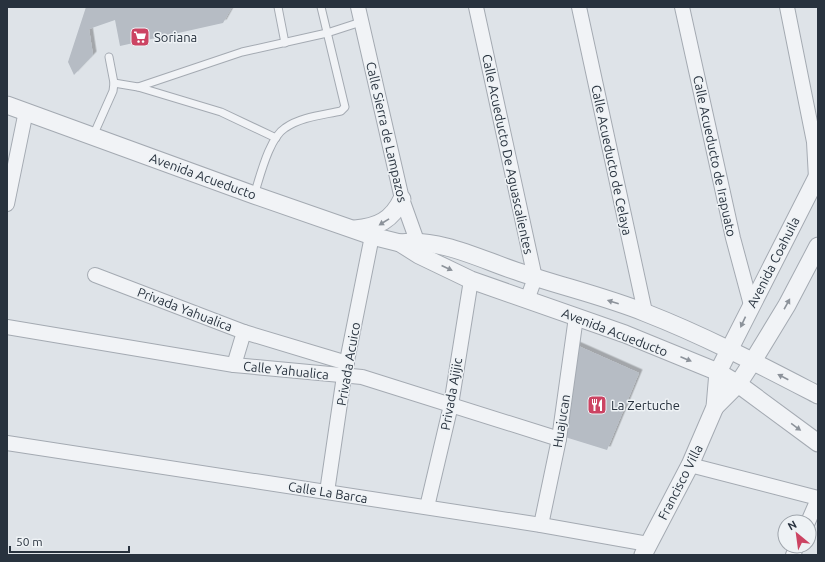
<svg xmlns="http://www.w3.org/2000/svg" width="825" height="562" font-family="Ubuntu,sans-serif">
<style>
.building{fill:#b6bcc4;filter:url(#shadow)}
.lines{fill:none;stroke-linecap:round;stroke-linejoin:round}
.service-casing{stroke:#a4aab2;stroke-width:9}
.minor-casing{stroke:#a4aab2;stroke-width:16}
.tertiary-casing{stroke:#a4aab2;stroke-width:19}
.service{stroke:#f1f3f6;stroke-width:7}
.minor{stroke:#f1f3f6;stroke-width:14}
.tertiary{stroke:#f1f3f6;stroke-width:17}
.oneway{fill:#8c929a}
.labels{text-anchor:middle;stroke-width:3;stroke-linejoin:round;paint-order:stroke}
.poi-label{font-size:13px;fill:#28323e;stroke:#eef2f5;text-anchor:start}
.street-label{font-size:13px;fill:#28323e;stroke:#eef2f5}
</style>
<defs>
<filter id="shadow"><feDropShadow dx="3.5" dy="-3.5" stdDeviation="0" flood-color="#0004"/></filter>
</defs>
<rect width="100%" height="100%" fill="#dee3e8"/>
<!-- building -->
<g class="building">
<path d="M86,7H232L223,23L120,46L115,20L89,29L93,55L74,75L68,62Z"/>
<path d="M576,345L639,373L607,450L565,437Z"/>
</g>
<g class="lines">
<!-- service casing -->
<g class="service-casing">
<g id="service">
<path d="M278,7L285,43"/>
<path d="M114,83L138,87"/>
<path d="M93,136L113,91L114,83L109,57"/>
<path d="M276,138L221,112L138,87L242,52L327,33L361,22"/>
<path d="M254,195C260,177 269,138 285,128C300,117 323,115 341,111L345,107L321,7"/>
</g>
</g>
<!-- minor casing -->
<g class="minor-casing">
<g id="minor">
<path d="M358,7L402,199L417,241L418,253"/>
<path d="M476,7L535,278L527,300"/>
<path d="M579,7L645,312"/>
<path d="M682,7L733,238L751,305"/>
<path d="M787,7L814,142L816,178"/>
<path d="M7,204L26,111"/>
<path d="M95,275L244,332L234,365"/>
<path d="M7,327L234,365L362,377L559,439"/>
<path d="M244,332L347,363"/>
<path d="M7,443L541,525L648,544"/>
<path d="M690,465L818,498"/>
<path d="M327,492L344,376L372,236"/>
<path d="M427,507L451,405L471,280"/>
<path d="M808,522L818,499"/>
<path d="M541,525L559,439L576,317"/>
<path d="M793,555L797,546"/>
</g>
</g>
<!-- tertiary casing -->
<g class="tertiary-casing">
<g id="tertiary">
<path d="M7,105L254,195L372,236L400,243L419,255L471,280L625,334L718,372L738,384L818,443"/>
<path d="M355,229C378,227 392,220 402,199"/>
<path d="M400,243C440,238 480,259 516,271C559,286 604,296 646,313C705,336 762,366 818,395"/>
<path d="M715,407L738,384L753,361L787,305L818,246"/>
<path d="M643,555L690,465L715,407L718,372L818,175"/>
</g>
</g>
<!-- service -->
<use href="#service" class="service"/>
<!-- minor -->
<use href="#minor" class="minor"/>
<!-- tertiary -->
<use href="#tertiary" class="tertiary"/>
</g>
<!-- one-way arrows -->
<defs><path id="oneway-solid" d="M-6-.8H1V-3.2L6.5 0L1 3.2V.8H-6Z"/></defs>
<g class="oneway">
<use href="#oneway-solid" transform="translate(384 222) rotate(148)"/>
<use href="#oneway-solid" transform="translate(447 268) rotate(25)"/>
<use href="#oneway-solid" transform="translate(613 302) rotate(-163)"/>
<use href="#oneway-solid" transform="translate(787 304) rotate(-61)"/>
<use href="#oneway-solid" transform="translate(743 322) rotate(115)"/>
<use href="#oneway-solid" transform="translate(686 359) rotate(23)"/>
<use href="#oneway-solid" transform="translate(783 377) rotate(-153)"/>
<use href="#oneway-solid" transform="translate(796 427) rotate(36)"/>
</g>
<!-- icons -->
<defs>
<g id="supermarket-square" transform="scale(1)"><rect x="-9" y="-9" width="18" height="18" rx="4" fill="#cc4463" stroke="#eef2f5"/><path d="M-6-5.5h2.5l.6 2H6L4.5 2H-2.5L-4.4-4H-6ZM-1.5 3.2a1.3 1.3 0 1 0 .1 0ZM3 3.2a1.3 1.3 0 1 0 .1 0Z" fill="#fff"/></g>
<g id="restaurant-square" transform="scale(1)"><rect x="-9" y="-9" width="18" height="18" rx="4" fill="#cc4463" stroke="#eef2f5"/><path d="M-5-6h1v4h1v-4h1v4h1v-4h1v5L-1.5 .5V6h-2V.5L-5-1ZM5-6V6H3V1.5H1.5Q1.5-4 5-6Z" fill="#fff"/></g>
</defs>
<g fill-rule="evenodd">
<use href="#supermarket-square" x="140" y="37"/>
<use href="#restaurant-square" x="597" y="405"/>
</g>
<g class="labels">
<!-- poi labels -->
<g class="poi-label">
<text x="154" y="42">Soriana</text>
<text x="611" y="410">La Zertuche</text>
</g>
<!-- street labels -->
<g class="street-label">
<text transform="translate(387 132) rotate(77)" y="5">Calle Sierra de Lampazos</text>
<text transform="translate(508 154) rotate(78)" y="5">Calle Acueducto De Aguascalientes</text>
<text transform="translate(715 156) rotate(78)" y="5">Calle Acueducto de Irapuato</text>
<text transform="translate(612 160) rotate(78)" y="5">Calle Acueducto de Celaya</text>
<text transform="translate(203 176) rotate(20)" y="5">Avenida Acueducto</text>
<text transform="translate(773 262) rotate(-63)" y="5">Avenida Coahuila</text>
<text transform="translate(185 309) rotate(21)" y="5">Privada Yahualica</text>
<text transform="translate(615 332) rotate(21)" y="5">Avenida Acueducto</text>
<text transform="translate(348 364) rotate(-80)" y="5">Privada Acuico</text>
<text transform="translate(286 370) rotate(6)" y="5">Calle Yahualica</text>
<text transform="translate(451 394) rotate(-80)" y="5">Privada Ajijic</text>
<text transform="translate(561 421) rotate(-81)" y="5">Huajucan</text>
<text transform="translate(680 482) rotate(-63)" y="5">Francisco Villa</text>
<text transform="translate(328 492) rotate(9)" y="5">Calle La Barca</text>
</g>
</g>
<!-- border -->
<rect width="825" height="562" fill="none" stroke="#28323e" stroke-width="16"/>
<!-- north arrow -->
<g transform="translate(797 534) rotate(331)"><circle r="19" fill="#eef2f5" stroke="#9fa5ac"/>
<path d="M0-3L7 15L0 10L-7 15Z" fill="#cc4463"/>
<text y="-6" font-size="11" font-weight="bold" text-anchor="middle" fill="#28323e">N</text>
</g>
<!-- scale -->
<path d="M10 546v6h119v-6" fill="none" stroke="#28323e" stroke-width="2"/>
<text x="16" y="546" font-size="12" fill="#28323e" stroke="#eef2f5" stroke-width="3" paint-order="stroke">50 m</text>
</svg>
